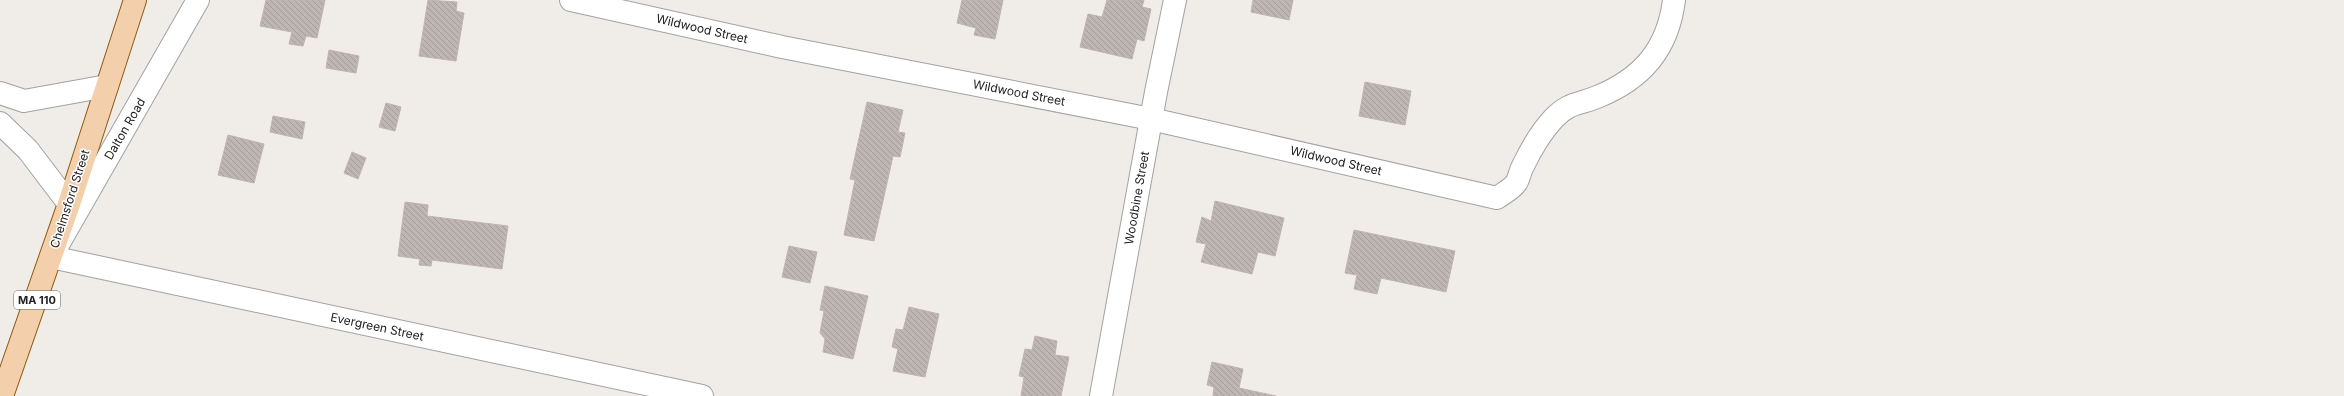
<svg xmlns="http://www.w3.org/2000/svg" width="2344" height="396" font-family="Inter,sans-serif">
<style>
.building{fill:url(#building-back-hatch);stroke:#c1b4ac}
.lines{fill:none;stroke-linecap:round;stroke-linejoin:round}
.minor-casing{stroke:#a2a2a2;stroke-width:24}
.major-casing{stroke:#8e5b10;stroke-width:24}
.minor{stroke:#fff;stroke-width:22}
.major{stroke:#f3cfab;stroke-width:22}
.labels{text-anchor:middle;stroke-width:3;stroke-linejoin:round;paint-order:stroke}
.shield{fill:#fff;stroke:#646464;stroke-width:1}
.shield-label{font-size:11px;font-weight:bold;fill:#212121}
.street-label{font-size:12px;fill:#212121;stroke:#fff}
</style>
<defs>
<pattern id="building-back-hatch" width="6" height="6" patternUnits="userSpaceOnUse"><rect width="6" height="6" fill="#beb6b2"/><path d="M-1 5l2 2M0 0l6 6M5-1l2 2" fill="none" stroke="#a39c99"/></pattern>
</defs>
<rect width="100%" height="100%" fill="#f0ede9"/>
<!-- building -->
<g class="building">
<path d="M266,0H325L317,38L306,36L303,46L289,44L292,32L260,26Z"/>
<path d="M428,0L457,2L456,11L464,13L456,61L419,56Z"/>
<path d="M962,0H1003L995,39L974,35L976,28L957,23Z"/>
<path d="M1107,0H1144L1142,7L1151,9L1144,41L1137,39L1132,59L1080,47L1088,14L1102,17Z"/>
<path d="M1253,0H1293L1289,20L1251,12Z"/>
<path d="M329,50L359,56L356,73L326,68Z"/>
<path d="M1365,82L1411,91L1405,125L1359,116Z"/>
<path d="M867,102L903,110L898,132L905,133L900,157L893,156L874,241L844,235L855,180L850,179Z"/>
<path d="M386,103L401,107L395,131L379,127Z"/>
<path d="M273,116L305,122L302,139L270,132Z"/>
<path d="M228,135L264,144L254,183L218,175Z"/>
<path d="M352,152L366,158L358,179L344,173Z"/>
<path d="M1215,201L1284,218L1275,256L1258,252L1252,274L1201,262L1206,244L1196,242L1202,217L1211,221Z"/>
<path d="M405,202L428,205L427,216L508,226L502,269L432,260L431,266L419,265L420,259L398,256Z"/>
<path d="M1354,230L1455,251L1446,292L1381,278L1377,294L1354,289L1357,275L1345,273Z"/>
<path d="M789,246L817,252L810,283L782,277Z"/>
<path d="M825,286L868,296L853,359L823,352L825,339L820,333L824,311L820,310Z"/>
<path d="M909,307L939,314L925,377L893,371L898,349L892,347L896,329L903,330Z"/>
<path d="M1035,336L1057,341L1055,355L1069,357L1061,396H1021L1024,377L1019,376L1025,349L1032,350Z"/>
<path d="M1212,362L1243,369L1239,388L1276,396H1213L1214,387L1207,385Z"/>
</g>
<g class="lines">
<!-- minor casing -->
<g class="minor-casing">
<g id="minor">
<path d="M198,0L51,257L702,396"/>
<path d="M571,0L782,47L1151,119L1497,198C1502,194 1512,189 1516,183C1519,179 1520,171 1523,166C1531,149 1541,132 1554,118C1570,102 1578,105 1597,97C1642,79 1668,49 1674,0"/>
<path d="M0,93L24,101L107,86"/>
<path d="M0,123L28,150L69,204"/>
<path d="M1101,396L1156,92L1175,0"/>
</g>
</g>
<!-- major casing -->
<g class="major-casing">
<path id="major" d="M2,396L69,204L135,0"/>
</g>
<!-- minor -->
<use href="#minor" class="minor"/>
<!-- major -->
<use href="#major" class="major"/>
</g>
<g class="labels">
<!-- shield labels -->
<rect class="shield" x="14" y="291" width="46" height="18" rx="3"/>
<g class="shield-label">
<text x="37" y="304">MA 110</text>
</g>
<!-- street labels -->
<g class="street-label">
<text transform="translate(702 29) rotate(13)" y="4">Wildwood Street</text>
<text transform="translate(1019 93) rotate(11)" y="4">Wildwood Street</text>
<text transform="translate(125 129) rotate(-60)" y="4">Dalton Road</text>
<text transform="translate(1336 161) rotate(13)" y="4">Wildwood Street</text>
<text transform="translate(1137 198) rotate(-80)" y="4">Woodbine Street</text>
<text transform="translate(70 199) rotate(-72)" y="4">Chelmsford Street</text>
<text transform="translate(377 327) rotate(12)" y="4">Evergreen Street</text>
</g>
</g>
</svg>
